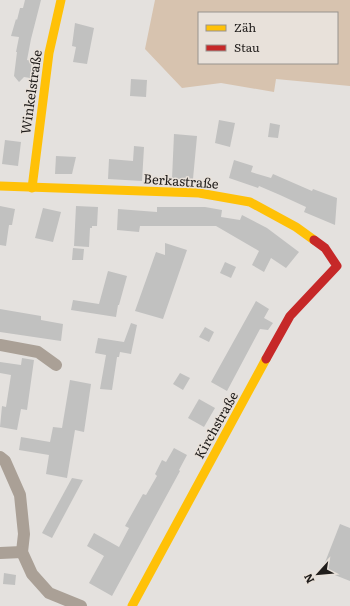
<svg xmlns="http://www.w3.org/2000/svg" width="350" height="606" font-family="Literata,serif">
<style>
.green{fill:#d7c3af;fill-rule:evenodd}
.building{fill:#c1c1c0}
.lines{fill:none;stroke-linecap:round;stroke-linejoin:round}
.street{stroke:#aaa096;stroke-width:12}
.slow{stroke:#ffc107;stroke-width:9}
.jam{stroke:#c62828;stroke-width:9}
.labels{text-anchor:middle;stroke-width:3;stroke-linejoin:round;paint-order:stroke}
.street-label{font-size:13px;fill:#201d1b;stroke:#e8e1da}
</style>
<rect width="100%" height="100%" fill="#e4e1de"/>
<!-- green -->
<path class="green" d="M155,0H350V86L276,79L274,92L221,83L182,88L145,49ZM199,13H337V63H199Z"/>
<!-- building -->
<g class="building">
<path d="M25,0H41L31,39L27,60L32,61L30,78L24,77L19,82L14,76L17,52H16L19,37L11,36L16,19L17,20L20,8H23Z"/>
<path d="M75,23L94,28L87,64L73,62L76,47L72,46Z"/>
<path d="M131,79L147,80L146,97L130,96Z"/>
<path d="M219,120L235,123L230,147L215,143Z"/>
<path d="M270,123L280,125L278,138L268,137Z"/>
<path d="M174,134L197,136L193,179H172Z"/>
<path d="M5,140L21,142L18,166L2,164Z"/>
<path d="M134,146L144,147L142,181L108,179L109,159L133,161Z"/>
<path d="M56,156L76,157L72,174H55Z"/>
<path d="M234,160L253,166L251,172L271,178L273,174L312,191L313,189L337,198L335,225L304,212L306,207L280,195L259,186L258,188L229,178Z"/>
<path d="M0,206L15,209L12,225H9L6,246L0,245Z"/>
<path d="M76,206L98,207L97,226H92V228H90L89,247L74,246Z"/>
<path d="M157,207H205L222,210L221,217L240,220L242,215L267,228L299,252L286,268L271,258L264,272L252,265L259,251L216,226H140L139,232L117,230L118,209L157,212Z"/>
<path d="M43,208L61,212L53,242L35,238Z"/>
<path d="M165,243L187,250L163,319L135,311L156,252L165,255Z"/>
<path d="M73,248L84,249L83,260H72Z"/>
<path d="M225,262L236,267L231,278L220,273Z"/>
<path d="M108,271L127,276L119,305H118L116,317L71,310L73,300L99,304Z"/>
<path d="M256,301L269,309L264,318L273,323L268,330L260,329L227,391L211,382Z"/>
<path d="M0,309L41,316V320L63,324L61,341L0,332Z"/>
<path d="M131,323L137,325L131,354L120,352L119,357H117L112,390L100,389L106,355L95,353L98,338L124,342Z"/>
<path d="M205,327L214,332L209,342L199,337Z"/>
<path d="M22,358L34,360L27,410L21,409L17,430L0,427L2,406L6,407L11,375L0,373V362L21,365Z"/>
<path d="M180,373L190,378L183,390L173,384Z"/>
<path d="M70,380L91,384L84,432L75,430L67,478L46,474L49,455L19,450L21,437L50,442L53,427L62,428Z"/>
<path d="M199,399L215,408L204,427L188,418Z"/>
<path d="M174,448L187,455L179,470L180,471L112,596L89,583L104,556L87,546L94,533L119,547L129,528L125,526L143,494L146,495L157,476L155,474L162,460L166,462Z"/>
<path d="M72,478L83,480L52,538L42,533Z"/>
<path d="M340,524L350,528V581L322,570Z"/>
<path d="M4,573L16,575L15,585L3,584Z"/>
</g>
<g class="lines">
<!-- street -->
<g class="street">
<path d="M0,345L38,352L56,365"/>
<path d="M0,457L5,461L20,495L24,534L22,552L32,574L49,593L81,606"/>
<path d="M0,553L22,552"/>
</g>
<!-- slow -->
<g class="slow">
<path d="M0,186L199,193L250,202L296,227L314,240"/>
<path d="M32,188L49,53L61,0"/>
<path d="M132,606L266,359"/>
</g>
<!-- jam -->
<path class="jam" d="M266,359L290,316L337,266L325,248L314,240"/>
</g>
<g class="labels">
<!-- street labels -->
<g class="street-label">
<text transform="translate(31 92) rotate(-82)" y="5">Winkelstraße</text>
<text transform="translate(181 181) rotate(4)" y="5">Berkastraße</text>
<text transform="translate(216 425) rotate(-61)" y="5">Kirchstraße</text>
</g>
</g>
<!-- legend -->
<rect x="198" y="12" width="140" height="52" fill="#e8e1da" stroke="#98938e"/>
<rect x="206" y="25" width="20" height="6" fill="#ffc107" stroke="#98938e"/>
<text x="234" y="32" font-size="12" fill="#201d1b">Zäh</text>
<rect x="206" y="45" width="20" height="6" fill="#c62828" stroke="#98938e"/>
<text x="234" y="52" font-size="12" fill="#201d1b">Stau</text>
<!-- north arrow -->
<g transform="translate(318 574) rotate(243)" stroke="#e8e1da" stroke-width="3" paint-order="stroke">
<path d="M0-3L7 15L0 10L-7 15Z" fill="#201d1b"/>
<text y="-6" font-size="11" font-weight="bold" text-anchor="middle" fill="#201d1b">N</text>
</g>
</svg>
